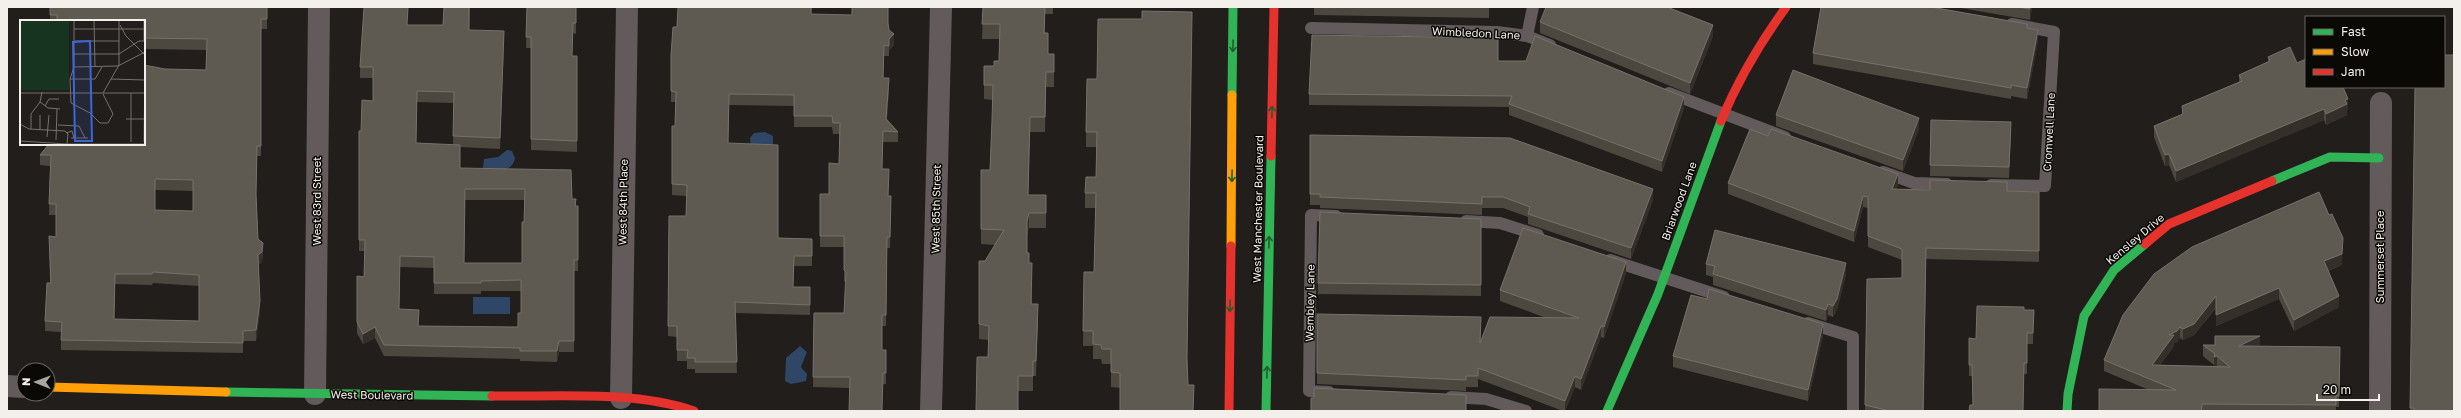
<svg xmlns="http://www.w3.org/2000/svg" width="2461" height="418" font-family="'Golos Text',sans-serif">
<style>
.water{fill:#2f4667}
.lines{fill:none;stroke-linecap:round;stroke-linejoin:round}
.lane{stroke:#625a5b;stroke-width:12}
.street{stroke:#625a5b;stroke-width:22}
.fast{stroke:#30b455;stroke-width:9}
.slow{stroke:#ff9f0a;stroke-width:9}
.jam{stroke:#e5322d;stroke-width:9}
.wall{fill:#4d483f;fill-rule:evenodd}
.shaded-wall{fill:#342f29}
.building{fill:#5f5a51;stroke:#76716a;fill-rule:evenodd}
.oneway{stroke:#1e5e2e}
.labels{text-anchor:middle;stroke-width:3;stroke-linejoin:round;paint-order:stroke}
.street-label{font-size:11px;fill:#f3f0eb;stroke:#0b0906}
.inset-road{fill:none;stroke:#75726e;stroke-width:1}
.view{fill:#3d66db;fill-opacity:0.15;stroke:#3d66db;stroke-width:2}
.inset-edge{fill:none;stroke:#f3f0eb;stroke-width:2}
</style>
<rect width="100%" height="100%" fill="#211e1b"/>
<!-- water -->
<g class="water">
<path d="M765,132L773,136V145L751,148L750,138L754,133Z"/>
<path d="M507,150L512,151L515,158C512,173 498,170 486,170L483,168L484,159L498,157Z"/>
<rect x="473" y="297" width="37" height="17"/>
<path d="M800,346L807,352L801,367L807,374L806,381L791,384L785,381L786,358Z"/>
</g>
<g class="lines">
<!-- lane -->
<g class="lane">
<path d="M1311,28L1497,32L1527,36L1550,45"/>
<path d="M1527,36L1533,7"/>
<path d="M1669,93L1785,137"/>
<path d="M1883,172L1914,183L1947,184"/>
<path d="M1991,185L2045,186L2054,32L2012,24"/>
<path d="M1466,221L1500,223L1538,235"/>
<path d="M1610,260L1724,297"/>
<path d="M1808,323L1853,337V411"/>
<path d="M1329,392L1309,391L1311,215L1336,216"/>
<path d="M1451,397L1486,399L1526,411"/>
</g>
<!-- street -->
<g class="street">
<path d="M7,386L24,387"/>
<path d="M315,394L319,7"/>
<path d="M621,398L627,7"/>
<path d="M931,411L941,7"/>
<path d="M2380,411L2381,103"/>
</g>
<!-- fast -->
<g class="fast">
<path d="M1232,95L1233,7"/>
<path d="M2272,181L2330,157L2379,158"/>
<path d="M226,392L492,396"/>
<path d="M1266,411L1271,156"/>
<path d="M1607,411L1658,294L1721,121"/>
<path d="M2067,411L2068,394L2084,316L2114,270L2145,244"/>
</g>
<!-- slow -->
<g class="slow">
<path d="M1231,246L1232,95"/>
<path d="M48,387L226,392"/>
</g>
<!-- jam -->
<g class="jam">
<path d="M1721,121C1738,80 1760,43 1786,7"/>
<path d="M1271,156L1274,7"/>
<path d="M2145,244L2169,224L2272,181"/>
<path d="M492,396C556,397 633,390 694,411"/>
<path d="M1229,411L1231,246"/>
</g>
</g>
<!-- wall -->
<g class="wall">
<path d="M50,7H267V29H261V156H257L256,198L258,239L263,254L262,262L258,265L260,312L256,341H243V353L61,350V332L45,331V321L50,283L49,236L56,237V215H49L50,166L40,165V155L165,69L206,70L207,50L144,49V21H50ZM155,190L193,191V211L155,210ZM153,283L199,286V321L114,319L115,284L152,285Z"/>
<path d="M444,7H576V34L573,33L572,56H577V152L531,150V48H526L527,8H470L469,30L504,42L500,149L460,147V168L572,199L576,206H578V271H574V352H559L557,362L520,361V359L384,356L375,338L363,344L357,333V276L364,277L365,251H359V131H361L373,101V78H360V67L408,25H443ZM417,102L454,103L453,145L416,143ZM465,200H525L524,222L522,263H464ZM400,267L434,268V294H481V291H521V313L518,327L418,326L399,309Z"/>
<path d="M672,7H812L811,14L888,24L889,30L894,45L889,50V56H884L883,78L889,89L887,119L898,132V142H883L882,169L888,196H891L890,248H887L886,326H882V350L886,361V384L849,388L813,387L814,313H844L846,282L844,281V247H820V194H829L839,164L840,134H833L832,127H794V106L729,105L728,143L778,238L812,239V266H794L793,287H810V315L735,313L737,373H695V369H687V361H677V337L668,336L669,216H686V196L672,195V126H675L676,102H671V55L677,27L678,7Z"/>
<path d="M983,7H1053V14H1045V33L1048,54H1054V87H1046L1045,132H1030L1028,195H1046V228H1029L1027,235V253L1029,263L1032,304L1038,319L1036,376H1033V391H1018L988,357L989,340L979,339V261H985L995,245L981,244V184L990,170L992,120L993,100L984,99V66H994L999,61L1000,39H982Z"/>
<path d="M1314,7H1489V18L1314,15Z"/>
<path d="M1955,7H2032L2030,20Z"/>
<path d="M1192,12L1120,388L1111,387V364H1102L1101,359H1093V346H1083L1084,272H1094L1096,208H1085V193L1096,177V147H1086V132L1097,79L1142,19Z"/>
<path d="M1540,22L1713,36L1690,94L1540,33Z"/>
<path d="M2027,28L2038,41L2027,99L2011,96V99L1813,64V53Z"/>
<path d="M2268,57L2297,63L2348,110H2347V115L2326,125L2324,120L2176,182L2169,165L2165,166L2154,137V126L2182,114V106L2239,82V75L2268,62Z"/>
<path d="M1498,61L1684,108L1662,172L1509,115V107L1309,105V94Z"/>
<path d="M2415,87L2454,411H2410Z"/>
<path d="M1776,115L1919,129L1903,171L1776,126Z"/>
<path d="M1931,120L2011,133L2009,178L1930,176Z"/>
<path d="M1310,135L1653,200L1631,259L1528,224V217L1503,208H1482V215L1320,208V205H1310Z"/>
<path d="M1728,183L1898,185L1896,189L2039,192V262L1926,259L1924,411H1865L1867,279L1902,278V260L1868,247V208L1863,207L1854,242L1728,194Z"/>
<path d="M1481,219V296L1318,294V283Z"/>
<path d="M1706,264L1846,274L1837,310L1833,317L1828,315L1826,321L1713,285V277L1706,275Z"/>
<path d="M2342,265L2328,271L2339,307L2294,331L2279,299L2216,326V308L2194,335L2183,340L2180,338L2177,342L2174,343V346L2160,365L2214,366V365L2203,356V345L2340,347L2339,407H2336V411H2099L2149,390L2104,371V360L2123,315Z"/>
<path d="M1626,273L1604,338L1601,337L1581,390L1575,387L1565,411H1563L1478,379V387H1466V391L1317,384V314L1480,343L1546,318L1500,301V290Z"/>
<path d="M1707,299L1823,335L1808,401L1673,367V356Z"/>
<path d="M2024,310H2034L2033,344H2027V374H2024L1973,405L1972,376H1969V338L1976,339Z"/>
</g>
<!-- shaded-wall -->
<g class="shaded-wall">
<path d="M2030,7H2032L2030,20Z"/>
<path d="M1713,25V36L1690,94V83Z"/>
<path d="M2038,30V41L2027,99V88Z"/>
<path d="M504,31V42L500,149V138Z"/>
<path d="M894,34V45L889,50V39Z"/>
<path d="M889,78V89L886,130V119Z"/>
<path d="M1684,97V108L1662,172V161Z"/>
<path d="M2348,99V110H2347V115L2326,125V114L2345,100Z"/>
<path d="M2324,109V120L2176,182V171Z"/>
<path d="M1030,117V132L1028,209V195Z"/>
<path d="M1919,118V129L1903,171V160Z"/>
<path d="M2011,122V133L2009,178V167Z"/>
<path d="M2169,154V165L2165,166V155Z"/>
<path d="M1898,174V185L1892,200V189Z"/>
<path d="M1653,189V200L1631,259V248Z"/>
<path d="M1863,196V207L1854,242V231Z"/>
<path d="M1029,213V228L1027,235V221Z"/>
<path d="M2343,238L2342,265L2324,272V261Z"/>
<path d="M263,243L262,262L258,265V255Z"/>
<path d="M1626,262V273L1604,338V327Z"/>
<path d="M1846,263V274L1837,310L1833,317V306Z"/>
<path d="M2279,288V299L2216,326V315Z"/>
<path d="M2216,296V307L2194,335L2183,340V329Z"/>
<path d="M2339,296V307L2294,331V320Z"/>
<path d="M260,301V312L256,341V330Z"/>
<path d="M1828,304V315L1826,321V310Z"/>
<path d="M1823,324V335L1808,401V390Z"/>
<path d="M1601,326V337L1581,390V379Z"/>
<path d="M375,327V338L363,344V334Z"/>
<path d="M2180,327V338L2177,342L2174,343V346L2152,376V365L2169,335Z"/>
<path d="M2260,336V347L2239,346Z"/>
<path d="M559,341V352L557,362V351Z"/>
<path d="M2217,356V367L2214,368V357Z"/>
<path d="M1575,376V387L1565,411V401Z"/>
</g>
<!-- building -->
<g class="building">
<path d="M50,7H267V19H261V146H257L256,194L258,239L263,243L262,252L258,255L260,301L256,330L243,331V343L61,340L62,322L45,321L47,283H51L49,236L56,237V204H49L51,155H40L49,144H144V65L165,69L206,70L207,39L144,38V21H57V15H50ZM155,179L193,180V211L155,210ZM153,272L199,275V321L114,319L115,274H152Z"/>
<path d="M364,7H408L407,25H443L444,7H469V30L504,31L500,138L453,136L454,92L417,91L416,143L460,145V168L571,170L572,199H576L575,206H578V260H574V341H559L557,351H520V348L384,345L375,327L363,334L357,322V276L364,277L365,240H359V131H361L362,100L373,101V67H360ZM465,189H525L524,222H522V263H464ZM400,256L434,257V283H481V281L521,280V313H518V327L418,326L419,310L399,309Z"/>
<path d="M527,7H576V23H573L572,56H577V141L531,139V37H526Z"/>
<path d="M678,7H811V14L852,15V7H888V23L889,30L894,34L889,39V46L884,45L883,78H889L886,119L898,132L883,131L882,169H889L888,196H891L890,237H887L886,315H882V350H886V373H883L882,411H849L850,377H813L814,313H844L846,272L844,270V236H820V194H829V163L839,164L840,123H833L832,116H794V95L729,94L728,143L778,145V238L812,239V256H794L793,287H810V305L735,302L737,362H695V358H687L688,350H677V326H668L669,216H686L687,185L672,184V126H675L676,92L671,91V55L673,27H677Z"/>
<path d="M983,7H1045L1044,33H1048V54H1054V72H1046L1045,117H1030L1028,195H1046V213H1029L1027,221V253H1029V263H1032L1031,304H1038L1036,361H1033V376H1018V411H976L977,357H988L989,326L979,324V261H985L1004,230L981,229V170H990L992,120L993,85H984V66H994V61H999L1000,24H982Z"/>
<path d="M1546,7H1667L1713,25L1690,83L1540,22Z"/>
<path d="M1821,7H1931L2027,24V28L2038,30L2027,88L2011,85V88L1813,53Z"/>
<path d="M2018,7H2030V9Z"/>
<path d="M1142,11L1192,12L1187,358L1188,385H1194L1193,411H1120V373L1111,372V349H1102L1101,345L1093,344V331H1083L1084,272H1094L1096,193H1085L1086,177H1096L1097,132H1086L1087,79H1097L1098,19H1142Z"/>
<path d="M1312,35L1498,38V61H1526L1535,36L1684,97L1662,161L1509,104L1512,96L1309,94Z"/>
<path d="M2290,47L2297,63L2306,59V87H2343L2348,99L2345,100L2347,104L2326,114L2324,109L2176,171L2169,154L2165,155L2154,126L2183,114L2182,106L2242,81L2239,75L2270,61L2268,57Z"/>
<path d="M2444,55H2454V411H2414V408H2410L2415,87H2444Z"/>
<path d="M1793,70L1919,118L1903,160L1776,115Z"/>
<path d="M1931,120L2011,122L2009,167L1930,165Z"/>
<path d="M1750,129L1768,136L1771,129L1898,174L1892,189L1930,190V180L2007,182V191L2039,192V251L1926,248L1923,411H1886V410L1865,405L1867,279L1902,278V249L1868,236V197L1863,196L1854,231L1728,183Z"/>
<path d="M1310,135L1510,138L1653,189L1631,248L1528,214L1530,207L1503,197H1482V204L1320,197V194H1310Z"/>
<path d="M2319,192L2329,215L2332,214L2343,238L2342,254L2324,261L2339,296L2294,320L2279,288L2216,315V296L2194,324L2183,329L2180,327L2177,331L2169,335H2174L2152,365L2230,367L2217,356L2214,357L2215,354L2203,345H2215V336H2260L2239,346L2340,347L2339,396H2336V405L2202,404L2201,411H2099V389L2176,390L2104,360L2123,315L2154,274L2192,247Z"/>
<path d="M1320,212L1481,219V285L1318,283Z"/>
<path d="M1523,228L1626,262L1604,327L1601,326L1581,379L1575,376L1565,401L1478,368V376H1466V380L1317,373V314L1481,317L1480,343L1490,317L1579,318L1500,290Z"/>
<path d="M1715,230L1846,263L1837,299L1833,306L1828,304L1826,310L1713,274L1715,266L1706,264Z"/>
<path d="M1709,289L1823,324L1808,390L1673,356L1691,295L1707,299Z"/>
<path d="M1977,306L2024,307V310H2034L2033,333H2027V363H2024L2023,411H1969L1970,405H1973L1972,365H1969V338L1976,339Z"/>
<path d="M1314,388L1466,395V411H1311V398H1314Z"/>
</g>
<!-- one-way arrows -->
<defs><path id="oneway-shaft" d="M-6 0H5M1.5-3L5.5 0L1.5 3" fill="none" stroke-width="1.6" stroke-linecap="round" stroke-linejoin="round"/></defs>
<g class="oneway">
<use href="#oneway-shaft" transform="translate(1233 46) rotate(91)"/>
<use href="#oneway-shaft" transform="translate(1272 112) rotate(-89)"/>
<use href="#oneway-shaft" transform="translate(1232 176) rotate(91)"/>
<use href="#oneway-shaft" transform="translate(1269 242) rotate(-89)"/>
<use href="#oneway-shaft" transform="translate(1230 306) rotate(91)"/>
<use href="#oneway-shaft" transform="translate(1267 372) rotate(-89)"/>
</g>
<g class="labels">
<!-- street labels -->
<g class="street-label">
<text transform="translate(1476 33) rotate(3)" y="4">Wimbledon Lane</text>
<text transform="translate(2049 132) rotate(-87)" y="4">Cromwell Lane</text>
<text transform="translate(317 201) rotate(-90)" y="4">West 83rd Street</text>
<text transform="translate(1679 201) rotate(-70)" y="4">Briarwood Lane</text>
<text transform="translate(623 202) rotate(-89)" y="4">West 84th Place</text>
<text transform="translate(936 209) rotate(-89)" y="4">West 85th Street</text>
<text transform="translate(1258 209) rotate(-89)" y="4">West Manchester Boulevard</text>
<text transform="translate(2135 239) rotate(-40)" y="4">Kensley Drive</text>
<text transform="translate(2380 257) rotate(-90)" y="4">Summerset Place</text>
<text transform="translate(1310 303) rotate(-89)" y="4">Wembley Lane</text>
<text transform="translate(372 395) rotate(1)" y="4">West Boulevard</text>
</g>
</g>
<!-- overview -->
<g transform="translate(20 20)">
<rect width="125" height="125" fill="#211e1b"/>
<path d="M0,0H49V70H0Z" fill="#173420"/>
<path class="inset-road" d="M54,0V47L50,59L51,83L70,93L80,103H88L93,94L83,74M74,0L75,47M124,0V21M100,5L106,16L125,35M54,9H125M55,21H99M54,34H99L119,21H125M54,47L98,46L125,32M50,59H75L82,47M91,59L125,60M0,73H125M83,73L99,45V0M111,73V122M20,82L28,88L40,89M25,86L29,79H39M20,95V109M106,99H125M0,104L9,109L45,111L48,114L47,124M38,105L59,106L65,118M11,109V94L20,82L22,72M46,113L52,111L54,118M27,117L29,95M51,118H68M36,120L37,89M0,121L47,124H125M124,122L125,47"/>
<path class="view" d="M70,21L72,121H55L53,22Z"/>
<rect width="125" height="125" class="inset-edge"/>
</g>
<!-- border -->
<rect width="2461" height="418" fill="none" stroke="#f3f0eb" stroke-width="16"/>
<!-- legend -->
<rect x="2305" y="16" width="140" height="72" fill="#0b0906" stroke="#686562"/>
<rect x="2313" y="29" width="20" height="6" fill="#30b455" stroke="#686562"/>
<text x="2341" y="36" font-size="12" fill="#f3f0eb">Fast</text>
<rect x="2313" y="49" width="20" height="6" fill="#ff9f0a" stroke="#686562"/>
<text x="2341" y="56" font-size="12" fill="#f3f0eb">Slow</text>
<rect x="2313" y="69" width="20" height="6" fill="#e5322d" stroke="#686562"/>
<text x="2341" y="76" font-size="12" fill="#f3f0eb">Jam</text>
<!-- north arrow -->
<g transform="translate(36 382) rotate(271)"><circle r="19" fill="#0b0906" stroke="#686562"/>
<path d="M0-3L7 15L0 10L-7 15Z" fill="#aaa6a2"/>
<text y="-6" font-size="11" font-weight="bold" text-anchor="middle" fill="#f3f0eb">N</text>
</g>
<!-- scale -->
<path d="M2317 394v6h62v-6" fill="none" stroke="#f3f0eb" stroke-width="2"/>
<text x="2323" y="394" font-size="12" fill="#f3f0eb" stroke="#0b0906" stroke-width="3" paint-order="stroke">20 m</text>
</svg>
